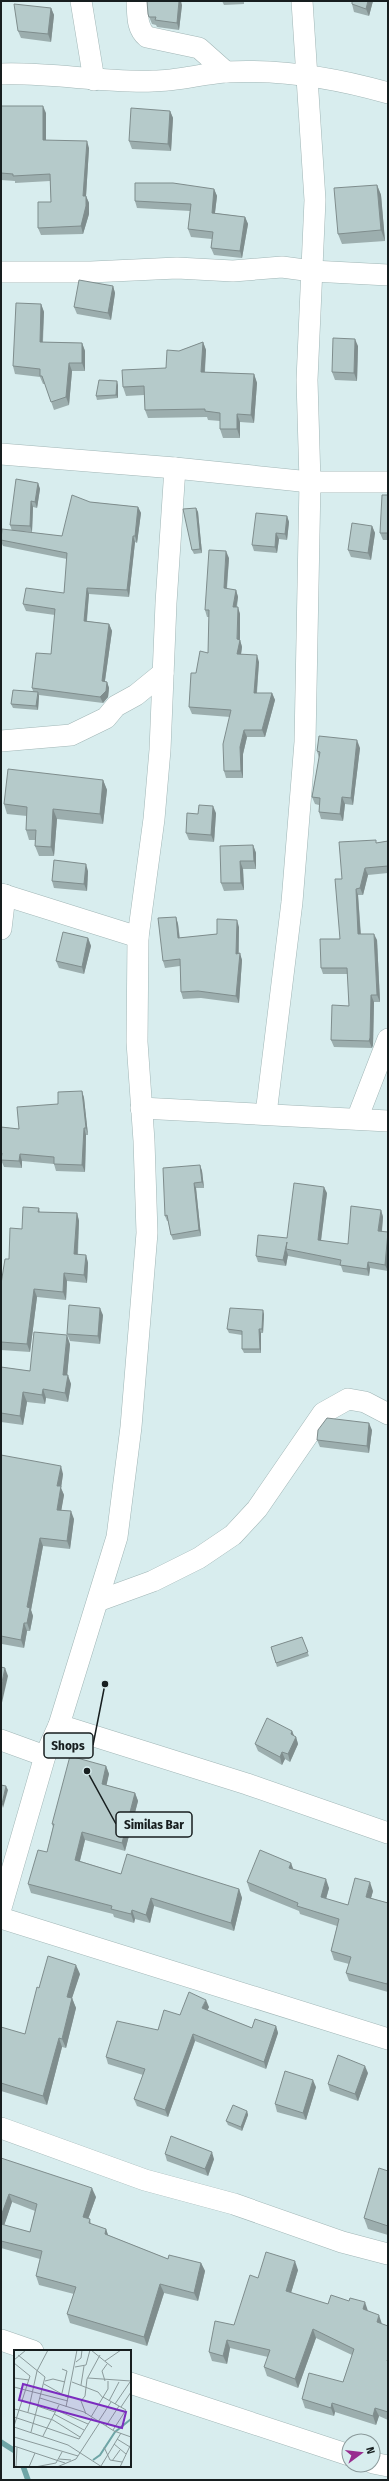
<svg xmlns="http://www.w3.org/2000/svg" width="389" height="2481" font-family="'Fira Sans Condensed',sans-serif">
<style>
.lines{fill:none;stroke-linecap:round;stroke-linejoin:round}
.stream{stroke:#6ea5a6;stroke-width:5.5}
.minor-casing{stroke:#a1b6b6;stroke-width:22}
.minor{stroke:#fff;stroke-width:21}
.wall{fill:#9caeae;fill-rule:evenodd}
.shaded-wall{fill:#7f8d8d}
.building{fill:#b5caca;stroke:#7f8d8d}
.inset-river{fill:none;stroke:#6ea5a6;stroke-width:2}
.inset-road{fill:none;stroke:#8b9a9b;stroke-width:1}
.view{fill:#7b2cbf;fill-opacity:0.15;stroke:#7b2cbf;stroke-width:2}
.inset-edge{fill:none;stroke:#171e1f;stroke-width:2}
.leader{fill:none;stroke:#171e1f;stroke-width:1.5}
.callout-dot{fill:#171e1f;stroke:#d8edee;stroke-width:1.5}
.callout{fill:#d8edee;stroke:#171e1f;stroke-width:1.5}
.callout-label{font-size:13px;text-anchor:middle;font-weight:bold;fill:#171e1f}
</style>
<rect width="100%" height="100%" fill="#d8edee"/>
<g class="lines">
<!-- stream -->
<g class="stream">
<path d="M1,2442L15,2451"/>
<path d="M23,2466L28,2480"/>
</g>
<!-- minor casing -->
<g class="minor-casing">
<g id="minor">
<path d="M81,1L94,80"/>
<path d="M137,1C138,14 136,28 147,37L199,48L226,72"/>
<path d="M1,74C52,72 102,83 153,81C177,81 201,74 225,72C279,69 336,78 388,93"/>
<path d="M1,272H91L177,268L233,271L282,267L312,271L388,275"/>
<path d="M1,454L175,468L310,482H388"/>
<path d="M1,741L71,735L106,718L116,706L136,695L163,673"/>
<path d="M1,894L138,937"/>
<path d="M1,929L5,895"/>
<path d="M141,1108L388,1121"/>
<path d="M266,1114L292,902L305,742L310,482L307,380L315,200L302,1"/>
<path d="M357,1119L388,1039"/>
<path d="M98,1601L153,1581L199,1558L233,1535L257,1509L323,1413L348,1399L365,1402L388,1414"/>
<path d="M59,1725L247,1784L388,1833"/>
<path d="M1,1740L45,1756"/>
<path d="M1,1908L45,1756L59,1725L117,1537L131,1427L147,1233L144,1141L137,1042L138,937L154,819L160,750L166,603L175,468"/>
<path d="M1,1918L388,2039"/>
<path d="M1,2128L145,2180L234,2204L342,2242L388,2254"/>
<path d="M1,2340L33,2351"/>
<path d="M130,2383L349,2455"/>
<path d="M373,2463L388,2466"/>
</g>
</g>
<!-- minor -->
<use href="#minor" class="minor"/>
</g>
<!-- wall -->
<g class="wall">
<path d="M222,1H244V4L224,5Z"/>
<path d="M373,1L369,16L354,12L352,4Z"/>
<path d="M182,5L179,30L157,27L156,25L152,24L148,14Z"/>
<path d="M51,8L54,15L51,42L21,38L18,31Z"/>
<path d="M1,106L46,113V140L89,148L86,196L89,203V214L83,234L41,235L38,228L51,202L50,181L15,183V181L1,180Z"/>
<path d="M170,111L173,118L171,151L132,149L129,141Z"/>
<path d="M377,185L381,195L385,241L342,244L338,234Z"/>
<path d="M214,189L217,196L215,213L245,217L248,224L242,258L214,255L211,248L212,239L191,237L188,229L190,211L137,208L135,201Z"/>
<path d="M113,286L115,293L111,320L77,314L74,307Z"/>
<path d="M41,304L44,312L43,342L82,343L85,351V371H72L69,405L54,410L45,384H43L40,377L15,374L13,366Z"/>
<path d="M203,342L206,350L205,372L254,374L257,383L254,423L240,422V438H223L220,429V421L208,420L207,417L148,418L145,410L144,395L126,396L123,387L166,368L179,351Z"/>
<path d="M358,346L357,381L335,380L332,372Z"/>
<path d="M118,385V398L97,400L96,396Z"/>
<path d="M38,483L40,489L37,508L33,507L32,532L17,531L62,536L90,502L138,507L141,513L137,543L135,542L129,597L89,594L87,621L109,624L112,631L105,681L107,682L109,688L108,697L103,703L39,695L38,710L13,708L11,704L33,691L32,688L51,654L55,615L26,611L23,604L64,593L67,559L3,546L1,542V535L12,531L10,525Z"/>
<path d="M388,495V540H383L380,533Z"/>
<path d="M196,508L198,512L202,553L194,554L192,550Z"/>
<path d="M287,516L289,522L287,540L279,539L277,553L254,551L252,545Z"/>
<path d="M372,526L375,533L371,560L351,557L348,550Z"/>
<path d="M229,558L227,589L236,590L238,597L237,607L240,614V640L242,647L241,654L259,662L257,693H272L275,700L265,737H247L243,754V778H226L224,771L230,717L192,714L189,707L208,653L209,617H207L205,610Z"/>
<path d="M360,748L353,805L345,804L343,821L321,819L319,812V805L315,804L312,797L319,758L317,751Z"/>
<path d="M103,780L107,790L103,824L57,819L54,856H39L35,846V840H29L26,830L27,816L7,814L4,804Z"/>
<path d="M216,813L214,842L189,840L186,833L198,814Z"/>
<path d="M388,841V873L368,875L363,895H358L361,934L377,940L380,1002H374L373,1045L372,1048L334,1047L331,1040L349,1006L348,974H323L321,968L340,939L342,879L377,843Z"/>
<path d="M253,845L256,853V869H243L244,890L224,891L221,883Z"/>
<path d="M88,871L87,891L54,888L52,881Z"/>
<path d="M176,917L178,924L180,938L217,934L239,927V953L242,960L239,1003L201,998L183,999L181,992L180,966L165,968L163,961Z"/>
<path d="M88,938L91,946L84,974L59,968L56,961Z"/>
<path d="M82,1091L84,1098L88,1135H86L85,1172L56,1171L54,1164L22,1161V1168L4,1167L1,1160V1127L19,1129L58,1104Z"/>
<path d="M200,1165L202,1171L204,1188H196L201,1236L173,1240L171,1235L168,1221H167L165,1216Z"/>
<path d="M327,1193L321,1241L348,1244L381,1210L383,1217L382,1232H388V1271L370,1268L369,1276L343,1272L341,1266L288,1256V1255L286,1266L258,1262L256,1256L287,1238Z"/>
<path d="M39,1208L40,1212L77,1213L79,1221L78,1255H86L88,1263L87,1283L67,1281L66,1300L37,1297L30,1352L1,1350V1284L22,1229Z"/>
<path d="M264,1314L263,1333H261V1353H244L242,1349V1335L229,1333L227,1329Z"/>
<path d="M103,1315L100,1344L70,1341L67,1334Z"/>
<path d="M70,1344L67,1375L71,1384L68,1402L46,1398L45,1404L27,1402L23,1425L1,1422V1367L30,1371Z"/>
<path d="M372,1430L369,1453L320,1447L317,1440Z"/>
<path d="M1,1455L63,1474L61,1488L64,1495L61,1510L74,1519L70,1549L43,1546L31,1610L33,1616L30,1631H27L24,1648L2,1644L1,1654Z"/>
<path d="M302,1637L309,1656L277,1667L271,1647Z"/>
<path d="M292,1731L294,1736L296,1737L298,1744L290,1762L285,1759L282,1765L258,1751L255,1744Z"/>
<path d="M106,1766L109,1774L106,1785L135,1793L138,1801L125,1851L85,1840L80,1861L121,1874L239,1889L242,1898L234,1931L154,1906L150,1923L135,1919L134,1923L114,1917L113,1914L31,1893L28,1884L47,1852L53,1827L52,1824Z"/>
<path d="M291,1863L293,1870L329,1888L326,1899L348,1905L373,1891L371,1898L388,1903V1992L349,1981L346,1973L349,1964L334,1960L331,1951L337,1926L300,1914L299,1911L250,1891L247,1882Z"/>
<path d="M80,1974L72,1998L76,2008L66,2048L62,2047L47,2105L1,2091V2027L25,2034L39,1988Z"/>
<path d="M209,2007L207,2010L252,2028L276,2026L278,2033L266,2069L195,2041L168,2117L137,2106L134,2099L143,2075L108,2064L106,2057L158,2030L180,2015Z"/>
<path d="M368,2073L358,2101L330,2091L328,2084Z"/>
<path d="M316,2087L306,2120L277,2112L275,2104Z"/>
<path d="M247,2111L248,2115L242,2131L228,2125L226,2121Z"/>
<path d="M165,2154L214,2159L208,2176L167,2161Z"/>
<path d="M1,2158L96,2197L88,2219H90L91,2224L106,2229L108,2235L168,2259L201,2263L205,2271L198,2301L164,2293L147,2346L70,2323L67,2314L74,2294L39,2285L36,2276L40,2259L1,2248ZM12,2202L35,2211L30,2232L4,2225Z"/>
<path d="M388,2171V2235L368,2229L364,2218Z"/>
<path d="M298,2270L291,2293L328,2304L368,2311L382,2324L388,2326V2420L379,2416L376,2425L335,2412L334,2416L305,2408L302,2399L343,2382L352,2355L316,2338L298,2388L267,2376L264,2367L268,2357L230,2348L227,2364L212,2361L209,2352L234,2325L258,2278Z"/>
</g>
<!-- shaded-wall -->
<g class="shaded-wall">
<path d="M179,1H181L182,5L179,30L177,23Z"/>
<path d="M368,1H373L369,16L366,9Z"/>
<path d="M51,8L54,15L51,42L48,34Z"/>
<path d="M43,106L46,113V147L43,140Z"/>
<path d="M170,111L173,118L171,151L168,144Z"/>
<path d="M87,141L89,148L86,196L89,203V214L83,234L81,226L83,196Z"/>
<path d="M377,185L381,195L385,241L381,230Z"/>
<path d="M214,189L217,196L214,220L212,213Z"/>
<path d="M245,217L248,224L242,258L240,251Z"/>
<path d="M113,286L115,293L111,320L108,313Z"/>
<path d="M41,304L44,312L42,350L40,342Z"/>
<path d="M355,339L358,346L357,381L354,373Z"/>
<path d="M203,342L206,350L204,380L201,372Z"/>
<path d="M82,343L85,351V371L82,363Z"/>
<path d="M69,363L72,371L69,405L66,397Z"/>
<path d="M254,374L257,383L254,423L251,415Z"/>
<path d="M117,381L118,385V398L116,395Z"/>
<path d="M237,414L240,422V438L237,429Z"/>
<path d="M38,483L40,489L37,508L35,502Z"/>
<path d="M31,501L33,507L32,532L30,526Z"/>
<path d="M138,507L141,513L137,543L135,536Z"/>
<path d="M196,508L198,512L202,553L200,549Z"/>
<path d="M287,516L289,522L287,540L285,534Z"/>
<path d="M372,526L375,533L371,560L368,553Z"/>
<path d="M276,533L279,539L277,553L275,547Z"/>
<path d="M133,536L135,542L129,597L127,590Z"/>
<path d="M226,551L229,558L226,595L224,588Z"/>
<path d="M87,588L89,594L86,627L84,621Z"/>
<path d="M236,590L238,597L235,614L233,607Z"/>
<path d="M238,607L240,614V640L242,647L240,661L237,654Z"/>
<path d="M109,624L112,631L104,687L102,681Z"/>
<path d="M257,655L259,662L256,700L254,693Z"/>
<path d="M107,682L109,688L108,697L103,703L100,697Z"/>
<path d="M38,692L39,696L38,710L36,706Z"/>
<path d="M272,693L275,700L265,737L262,730Z"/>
<path d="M244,730L247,737L243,754V778L241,771L240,747Z"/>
<path d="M357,740L360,748L353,805L351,798Z"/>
<path d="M103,780L107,790L103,824L100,814Z"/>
<path d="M342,797L345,804L343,821L340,814Z"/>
<path d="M213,806L216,813L214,842L211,835Z"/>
<path d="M53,809L57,819L54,856L51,847Z"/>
<path d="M253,845L256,853V869L254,861Z"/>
<path d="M240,861L243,869L244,890L241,883Z"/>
<path d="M86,864L88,871L87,891L84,884Z"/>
<path d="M365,868L368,875L363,895L360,888Z"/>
<path d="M356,889L358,895L361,941L358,934Z"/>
<path d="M176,917L178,924L180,945L178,938Z"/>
<path d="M237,920L239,927L238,961L236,954Z"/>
<path d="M374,934L377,940L380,1002L377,995Z"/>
<path d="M88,938L91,946L84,974L82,967Z"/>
<path d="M240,953L242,960L239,1003L236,996Z"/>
<path d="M371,995L374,1002L373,1045L372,1048L369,1041Z"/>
<path d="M82,1091L84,1098L88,1135L86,1128Z"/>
<path d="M84,1128L86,1135L85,1172L82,1165Z"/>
<path d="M20,1154L22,1161V1168L19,1161Z"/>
<path d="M200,1165L202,1171L204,1188L202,1182Z"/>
<path d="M194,1183L196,1188L201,1236L199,1230Z"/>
<path d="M324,1187L327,1193L320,1247L318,1240Z"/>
<path d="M381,1210L383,1217L381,1238L378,1231Z"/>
<path d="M77,1213L79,1221L77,1262L74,1254Z"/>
<path d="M388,1237V1271L385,1265Z"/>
<path d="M287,1242L286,1249L288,1255L286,1266L283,1260Z"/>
<path d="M86,1255L88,1263L87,1283L84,1275Z"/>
<path d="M368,1262L370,1268L369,1276L367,1269Z"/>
<path d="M64,1273L67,1281L66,1300L63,1292Z"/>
<path d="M34,1289L37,1297L30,1352L27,1344Z"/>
<path d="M100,1308L103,1315L100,1344L98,1336Z"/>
<path d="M263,1310L264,1314L263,1333L262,1329Z"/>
<path d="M259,1329L261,1333V1353L260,1349Z"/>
<path d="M67,1335L70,1344L67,1377L68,1375L71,1384L68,1402L65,1393L63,1375Z"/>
<path d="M43,1389L46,1398L45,1404L42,1395Z"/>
<path d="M23,1392L27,1402L23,1425L20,1416Z"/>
<path d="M369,1423L372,1430L369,1453L367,1446Z"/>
<path d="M61,1466L63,1474L61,1488L64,1495L60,1518L57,1510V1486Z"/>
<path d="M71,1511L74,1519L70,1549L67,1541Z"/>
<path d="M40,1538L43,1546L31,1610L33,1616L30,1631L27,1623V1607Z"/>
<path d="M24,1623L27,1631L24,1648L21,1640Z"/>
<path d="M1,1641L2,1644L1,1654Z"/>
<path d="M5,1668L8,1676L1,1707V1687Z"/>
<path d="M292,1731L295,1738L291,1734Z"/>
<path d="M296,1737L298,1744L290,1762L288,1754Z"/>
<path d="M282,1752L285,1759L282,1765L280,1757Z"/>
<path d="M106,1766L109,1774L105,1792L102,1784Z"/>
<path d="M6,1786L8,1790L3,1808L2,1804Z"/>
<path d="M135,1793L138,1801L125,1851L122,1843Z"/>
<path d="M82,1832L85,1840L78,1868L75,1860Z"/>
<path d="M291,1863L294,1871L289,1868Z"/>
<path d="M326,1879L329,1888L324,1906L321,1897Z"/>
<path d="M370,1882L373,1891L369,1905L366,1897Z"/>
<path d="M239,1889L242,1898L234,1931L231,1923Z"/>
<path d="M151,1898L154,1906L150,1923L146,1915Z"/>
<path d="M132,1910L135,1919L134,1923L131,1914Z"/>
<path d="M76,1965L80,1974L72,1998L76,2008L66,2048L62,2039L67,1997Z"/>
<path d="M206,2000L209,2007L205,2016L202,2008Z"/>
<path d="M276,2026L278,2033L266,2069L264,2062Z"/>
<path d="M193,2034L195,2041L168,2117L165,2110Z"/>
<path d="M59,2038L62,2047L47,2105L43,2096Z"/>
<path d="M365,2066L368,2073L358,2101L355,2094Z"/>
<path d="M313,2080L316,2087L306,2120L303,2113Z"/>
<path d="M247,2111L248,2115L242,2131L241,2127Z"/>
<path d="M212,2152L214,2159L208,2176L205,2169Z"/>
<path d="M92,2188L96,2197L86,2225L83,2217Z"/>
<path d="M9,2194L12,2202L2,2232L1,2230V2216Z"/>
<path d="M106,2229L109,2238L105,2234Z"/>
<path d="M295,2261L298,2270L289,2299L286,2291Z"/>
<path d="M201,2263L205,2271L198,2301L194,2293Z"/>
<path d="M160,2284L164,2293L147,2346L144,2337Z"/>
<path d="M365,2302L368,2311L363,2309Z"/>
<path d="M379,2315L382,2324L377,2322Z"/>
<path d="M313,2329L316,2338L298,2388L295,2379Z"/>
<path d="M227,2340L230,2348L227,2364L223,2356Z"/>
<path d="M332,2403L335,2412L334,2416L331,2408Z"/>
<path d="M375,2408L379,2416L376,2425L373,2416Z"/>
</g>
<!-- building -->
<g class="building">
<path d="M147,1H179L177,23L155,20L156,17H149L148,14Z"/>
<path d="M352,1H368L366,9L352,4Z"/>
<path d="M14,4L51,8L48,34L18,31Z"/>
<path d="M1,106H43V140L87,141L83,196H86V206L81,226L38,228V202H51L50,174L13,176V174L1,173Z"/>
<path d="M131,108L170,111L168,144L129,141Z"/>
<path d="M135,183H173L214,189L212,213L245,217L240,251L211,248L213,232L188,229L191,204L135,201Z"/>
<path d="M377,185L381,230L338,234L334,188Z"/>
<path d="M79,280L113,286L108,313L74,307Z"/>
<path d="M16,303L41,304L40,342L82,343V363H69L66,397L51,402L42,376H40V369L13,366Z"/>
<path d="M333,338L355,339L354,373L332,372Z"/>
<path d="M203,342L201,372L254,374L251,415L237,414V429H220V413L205,411V409L145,410L144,386L123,387L122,370L166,368L167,350L179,351Z"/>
<path d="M99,380L117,381L116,395L96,396Z"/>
<path d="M16,479L38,483L35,502L31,501L30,526L10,525Z"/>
<path d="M72,495L90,502L138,507L135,536H133L127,590L87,588L84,621L109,624L102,681L107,682L106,691L100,697L32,688L36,653L51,654L55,609L23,604L26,588L64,593L67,553L1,540L2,529L62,536Z"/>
<path d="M382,495H388V533H380Z"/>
<path d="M196,508L200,549L192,550L183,509Z"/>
<path d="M256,513L287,516L285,534L276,533L275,547L252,545Z"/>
<path d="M352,523L372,526L368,553L348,550Z"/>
<path d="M209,550L226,551L224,588L236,590L233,607H238L237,639L240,640L237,654L257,655L254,693H272L262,730H244L240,747L241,771H224L223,744L231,710L189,707L191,673H196L200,651L208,653L209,610H205Z"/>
<path d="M13,690L38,692L36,706L11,704Z"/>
<path d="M319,736L357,740L351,798L342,797L340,814L319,812L320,798L312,797L320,752L317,751Z"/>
<path d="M8,769L103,780L100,814L53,809L51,847L35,846L36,830H26L27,807L4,804Z"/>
<path d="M199,805L213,806L211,835L186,833L187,813L198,814Z"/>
<path d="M376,840V843L388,841V866L365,868L360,888L356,889L358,934H374L377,995H371L370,1038L369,1041L331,1040L332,1005L349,1006L347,968H321L320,939H340L335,879H342L339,842Z"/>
<path d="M253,845L254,861H240L241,883H221L220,846Z"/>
<path d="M54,860L86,864L84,884L52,881Z"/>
<path d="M176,917L178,938L217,934V919L237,920L236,954L240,953L236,996L198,991L181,992L180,959L163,961L158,918Z"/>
<path d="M63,932L88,938L82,967L56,961Z"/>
<path d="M82,1091L86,1128H84L82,1165L54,1164V1157L20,1154L19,1161L1,1160L2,1153H1V1127L19,1129L17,1107L58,1104V1092Z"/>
<path d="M200,1165L202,1182L194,1183L199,1230L171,1235L167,1215L165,1216L163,1168Z"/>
<path d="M294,1183L324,1187L318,1240L348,1244L351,1206L381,1210L378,1231L388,1232L385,1265L368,1262L367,1269L340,1265L341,1260L286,1249L287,1242L283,1260L256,1256L258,1235L287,1238Z"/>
<path d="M23,1207L39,1208L38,1212L77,1213L74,1254L86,1255L84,1275L64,1273L63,1292L34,1289L27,1344L1,1342V1284L5,1259H9L10,1228L22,1229Z"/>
<path d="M69,1305L100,1308L98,1336L67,1334Z"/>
<path d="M230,1308L263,1310L262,1329H259L260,1349H242V1331L227,1329Z"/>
<path d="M34,1332L67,1335L63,1375H68L65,1393L43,1389L42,1395L23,1392L20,1416L1,1413V1367L30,1371Z"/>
<path d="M327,1418L369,1423L367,1446L317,1440L318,1430Z"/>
<path d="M1,1455L61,1466L57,1486H61L57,1510L71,1511L67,1541L40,1538L27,1607L30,1608L27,1623H24L21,1640L1,1636Z"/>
<path d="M302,1637L308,1652L276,1663L271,1647Z"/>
<path d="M1,1667L5,1668L1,1687Z"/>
<path d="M267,1718L292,1731L291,1734L296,1737L288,1754L282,1752L280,1757L255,1744Z"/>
<path d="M70,1756L106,1766L102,1784L135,1793L122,1843L82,1832L75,1860L121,1874L127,1854L239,1889L231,1923L151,1898L146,1915L132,1910L131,1914L111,1909L112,1906L28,1884L38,1850L47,1852L54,1824H52Z"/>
<path d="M1,1785L6,1786L2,1804H1Z"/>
<path d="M260,1850L291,1863L289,1868L326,1879L321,1897L348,1905L355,1878L370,1882L366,1897L388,1903V1980L387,1984L346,1973L351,1957L331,1951L339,1919L297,1906L298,1903L247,1882Z"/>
<path d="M48,1956L76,1965L67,1997L72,1998L62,2039L59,2038L43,2096L1,2083V2027L25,2034L37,1987L39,1988Z"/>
<path d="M189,1992L206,2000L202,2008L252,2028L255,2019L276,2026L264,2062L193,2034L165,2110L134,2099L145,2069L106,2057L117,2021L158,2030L164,2010L180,2015Z"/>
<path d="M338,2055L365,2066L355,2094L328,2084Z"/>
<path d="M285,2071L313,2080L303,2113L275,2104Z"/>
<path d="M233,2105L247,2111L241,2127L226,2121Z"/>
<path d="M171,2136L212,2152L205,2169L165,2154Z"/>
<path d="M1,2158L92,2188L83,2217L90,2219L89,2223L106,2229L105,2234L168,2259L169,2255L201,2263L194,2293L160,2284L144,2337L67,2314L76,2287L36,2276L42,2251L1,2241V2224L30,2232L37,2204L9,2194L1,2216Z"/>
<path d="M379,2168L388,2171V2226L364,2218Z"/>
<path d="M266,2252L295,2261L286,2291L328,2304L331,2295L349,2301L350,2298L365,2302L363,2309L379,2315L377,2322L388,2326V2358L387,2361H388V2412L375,2408L373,2416L332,2403L331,2408L302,2399L309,2373L343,2382L354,2349L313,2329L295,2379L264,2367L270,2350L227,2340L223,2356L209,2352L215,2321L234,2325L250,2275L258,2278Z"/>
</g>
<!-- overview -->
<g transform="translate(14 2350)">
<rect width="117" height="117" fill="#d8edee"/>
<path class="inset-river" d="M79,110L86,105L101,82L117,69"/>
<path class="inset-road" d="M77,0L98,17M4,5L31,27L17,82M0,10L12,0M91,11L107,0M62,12L67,8L68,0M0,13L16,26L5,60L0,59M61,17L72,15L76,0M48,19L53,21L48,43M0,28L15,30M74,28L117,31M31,31L39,29L51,32M91,31L88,21L93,14M58,32L84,42L89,48M30,34L55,48M67,35L70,16M0,37L54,51M89,47L112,60L99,80M26,48L70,62L100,81L117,87M95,51L105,32M101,54L116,32M23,56L41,62M52,57L63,0M107,57L117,42M42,60L74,74M14,62L23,21L34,0M40,64L70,80M72,64L67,51L71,46L73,29L86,5M0,67L33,78L45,55M77,67L94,39V31M84,72L97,52M0,76L5,60L39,70L66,87M92,76L105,56M0,77L54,95L88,117M29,86L33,78L65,89L78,68M0,87L64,106M103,89L116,97M100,94L112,104M0,96L51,113M90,97L96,110L108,112M45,109L57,110M98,111L106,100M42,113L48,102M87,116L107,83M2,117L3,97M15,117L21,103M21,117L42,113M43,117L62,109L86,72M106,117L117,94"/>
<path class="view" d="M9,34L112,62L108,78L5,50Z"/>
<rect width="117" height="117" class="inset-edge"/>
</g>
<!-- callouts -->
<path class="leader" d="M105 1684L93 1745M87 1771L116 1824"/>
<g class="callout-dot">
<circle cx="105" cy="1684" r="4"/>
<circle cx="87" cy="1771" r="4"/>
</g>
<g class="callout">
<rect x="44" y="1733" width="49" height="25" rx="4"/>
<rect x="116" y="1812" width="76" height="25" rx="4"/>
</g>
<g class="callout-label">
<text x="68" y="1750">Shops</text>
<text x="154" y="1829">Similas Bar</text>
</g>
<!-- border -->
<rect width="389" height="2481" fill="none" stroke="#171e1f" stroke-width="4"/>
<!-- north arrow -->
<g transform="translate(361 2453) rotate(75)"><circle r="19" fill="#d8edee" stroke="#8b9a9b"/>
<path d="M0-3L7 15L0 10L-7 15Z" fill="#982d8f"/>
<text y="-6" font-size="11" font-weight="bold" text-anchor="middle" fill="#171e1f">N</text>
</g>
</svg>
